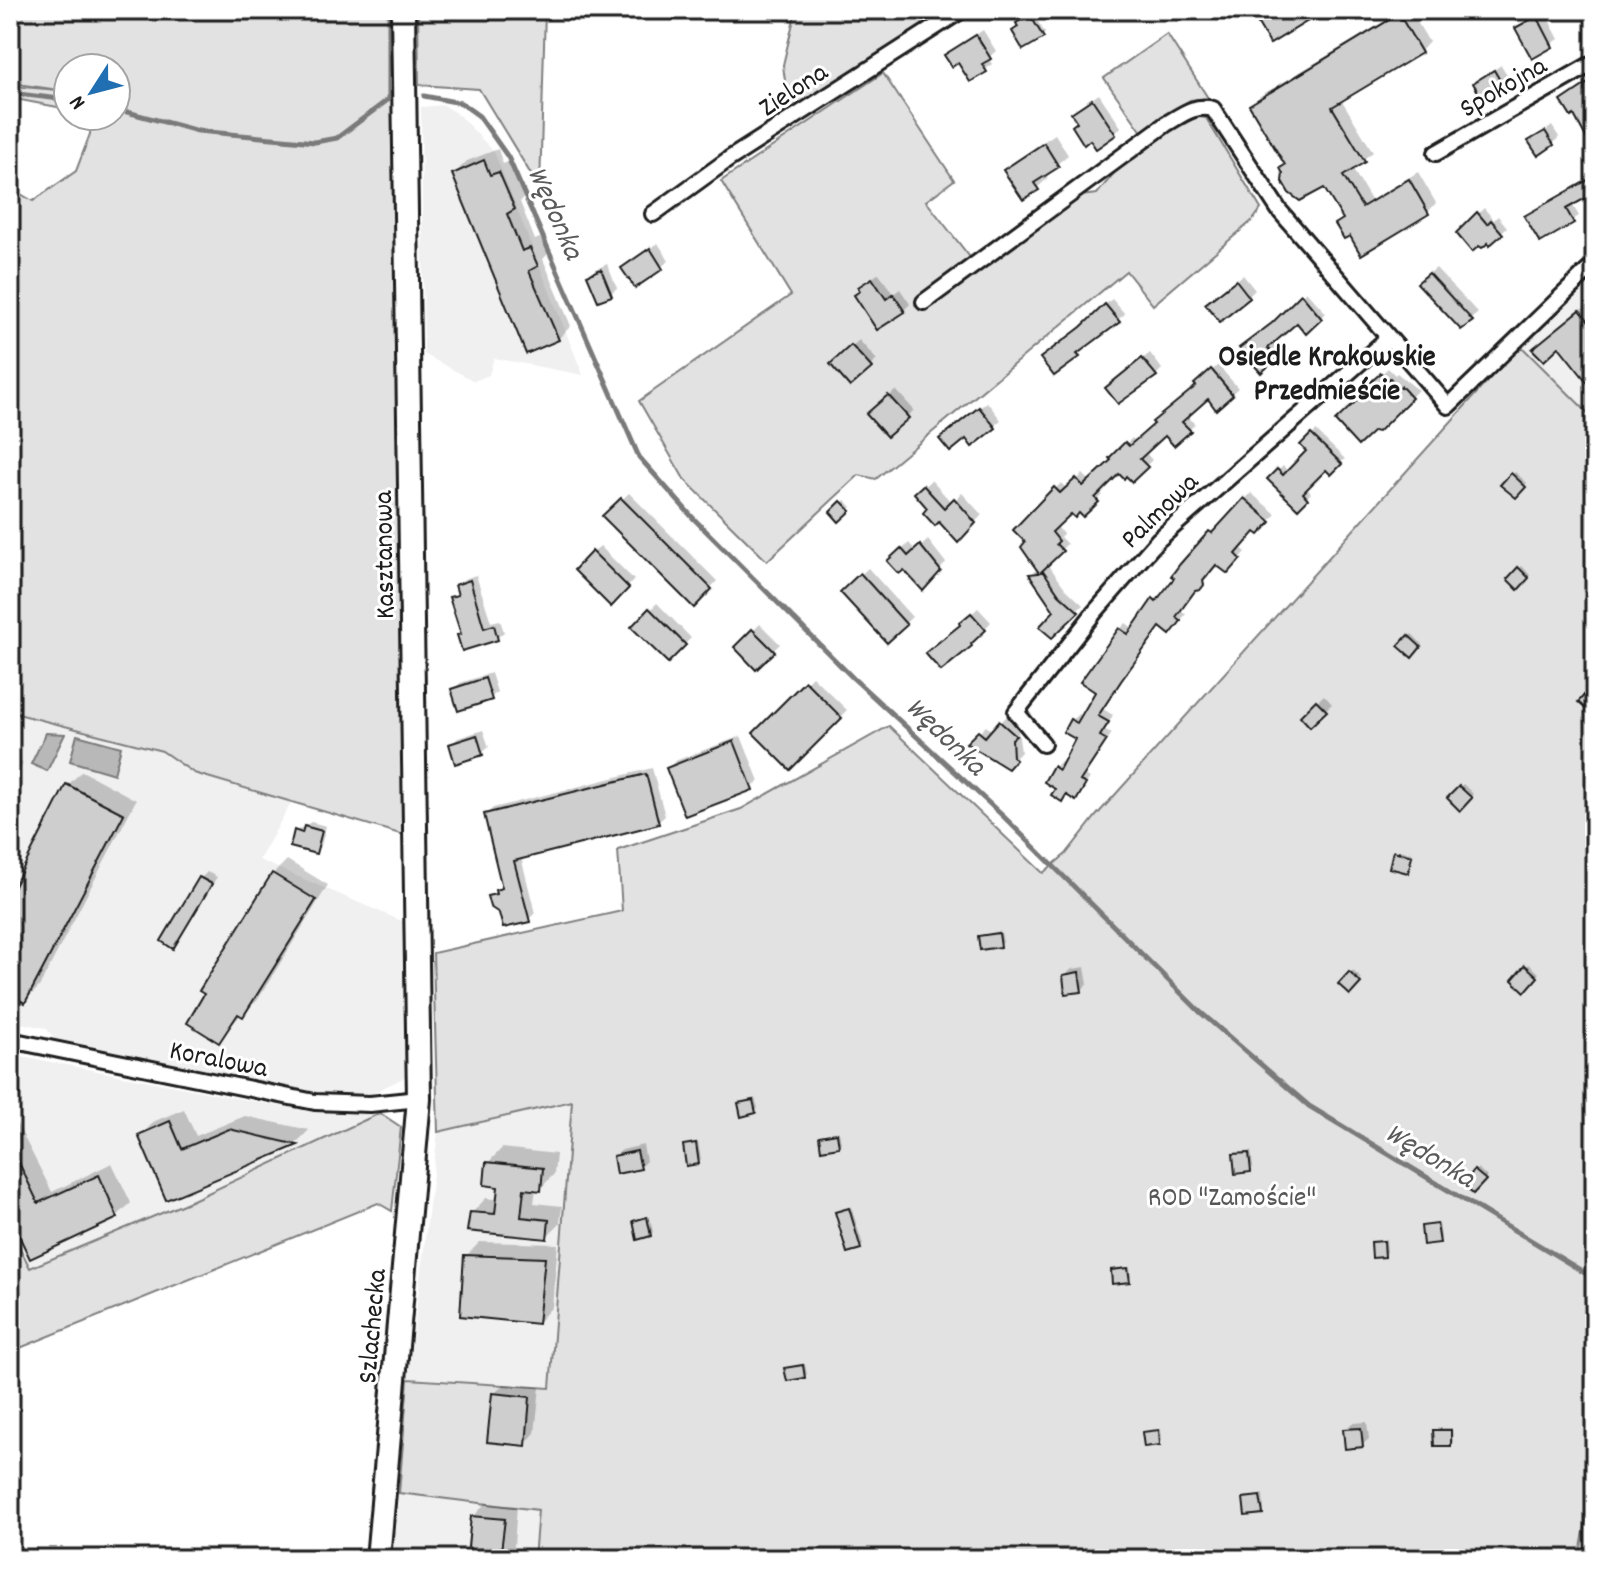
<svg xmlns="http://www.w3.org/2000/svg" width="1605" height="1569" font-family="Dekko,sans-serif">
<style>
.built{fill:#f0f0f0}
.green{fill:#e2e2e2;stroke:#7f7f7f;stroke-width:2}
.water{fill:#b8b8b8;stroke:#7a7a7a;stroke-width:2}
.shadow{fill:#0003}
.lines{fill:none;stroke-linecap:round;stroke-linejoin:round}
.stream{stroke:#7a7a7a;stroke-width:5}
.building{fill:#cecece;stroke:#1c1c1c;stroke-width:2}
.street-casing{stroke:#1c1c1c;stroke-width:20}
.secondary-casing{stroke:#1c1c1c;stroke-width:28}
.street{stroke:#fff;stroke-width:14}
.secondary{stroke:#fff;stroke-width:22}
.labels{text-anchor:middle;stroke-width:6;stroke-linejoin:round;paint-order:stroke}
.street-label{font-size:28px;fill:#1c1c1c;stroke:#fff}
.park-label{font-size:28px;fill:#575757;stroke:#fff}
.water-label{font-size:30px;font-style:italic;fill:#5a5a5a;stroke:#fff}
.neighbourhood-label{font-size:30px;font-weight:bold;fill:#1c1c1c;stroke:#fff}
</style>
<rect width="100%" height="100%" fill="#fff"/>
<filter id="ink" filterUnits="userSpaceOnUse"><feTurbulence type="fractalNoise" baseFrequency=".0125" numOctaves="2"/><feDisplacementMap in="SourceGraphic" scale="16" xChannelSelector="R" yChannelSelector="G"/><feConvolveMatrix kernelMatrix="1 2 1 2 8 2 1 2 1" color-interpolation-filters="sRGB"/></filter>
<g filter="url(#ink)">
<!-- built -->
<g class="built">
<path d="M444,105L460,116L494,152L583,375L494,358L489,375L474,381L424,354L421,107Z"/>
<path d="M1595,275V403L1586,410L1520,345Z"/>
<path d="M10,712L162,752L194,773L291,803L259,860L411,925L412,1057L405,1077L371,1094L292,1091L57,1042L46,1028L10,1021Z"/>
<path d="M10,1054L278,1106L380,1113L193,1200L30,1268L10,1229Z"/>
<path d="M572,1100L550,1388L408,1379L438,1132Z"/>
<path d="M399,1493L539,1510L534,1559H392Z"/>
</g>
<!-- green -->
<g class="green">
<path d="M10,10H394L393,107L401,588L410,837L194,773L162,751L10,712V188L33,201L76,171L90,134L91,116H116V68H68V109L10,98V86L59,90L10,83Z"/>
<path d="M418,10H545L540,189L479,89L419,85Z"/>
<path d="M796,10H948L789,113L783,65Z"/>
<path d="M1167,34L1208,98L1190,100L1142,132L1104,78Z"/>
<path d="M883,73L954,180L926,201L980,270L1080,196L1097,194L1127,157L1193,116L1206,118L1261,209L1253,220L1153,305L1126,271L876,479L859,475L767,561L684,479L639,401L791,295L721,181Z"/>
<path d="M1520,345L1595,420V1472L1579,1559H534L538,1510L399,1493L408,1379L550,1388L572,1101L438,1132L433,953L622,911L618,850L741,809L889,726L1043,873L1066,854L1096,816Z"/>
<path d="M380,1113L401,1127L392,1211L378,1203L10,1352V1229L30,1268L193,1200Z"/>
</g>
<!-- water -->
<g class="water">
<path d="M46,733L65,734L47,771L31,764Z"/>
<path d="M77,735L121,747L114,774L70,761Z"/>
</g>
<!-- shadow -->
<g class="shadow">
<path d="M1403,10H1410L1429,42L1421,51L1341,99L1373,152L1352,168L1371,200L1418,172L1436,203L1428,212L1350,233L1338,224L1344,218L1324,185L1287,164L1251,105L1260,96Z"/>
<path d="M1544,11L1559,39L1533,56L1518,29Z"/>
<path d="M1033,14L1045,33L1042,36L1020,27L1021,21Z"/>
<path d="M983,30L996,51L988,58L992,64L985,70L947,55Z"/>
<path d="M1501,65L1508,76L1501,83H1475Z"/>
<path d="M1099,94L1121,127L1115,134L1079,121L1080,107Z"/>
<path d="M1552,126L1559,137L1553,144L1531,142Z"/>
<path d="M1055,134L1068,155L1045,174L1048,178L1037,188L1006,170L1016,160Z"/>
<path d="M498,149L503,164L512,160L527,194L520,202L535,240L544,236L550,252L543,259L571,326L558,339L454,174L467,161Z"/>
<path d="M1595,176V201L1591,193L1572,204L1579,216L1540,240L1527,216Z"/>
<path d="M1484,208L1494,220L1498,216L1507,227L1490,243L1459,233Z"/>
<path d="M658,243L669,261L635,285L630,262Z"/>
<path d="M607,264L617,288L610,294L590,275L596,269Z"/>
<path d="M1436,268L1478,313L1471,319L1426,276Z"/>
<path d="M879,273L893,294L900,289L910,304L903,311L862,290L860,287Z"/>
<path d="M1243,275L1255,290L1249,296L1214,298Z"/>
<path d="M1306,291L1326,313L1306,331L1297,320L1272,342L1281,352L1261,370L1242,348L1279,319Z"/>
<path d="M1112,299L1125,314L1083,347L1085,349L1078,356L1050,352Z"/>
<path d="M1587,305L1595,315V385L1560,344L1541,343Z"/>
<path d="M859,340L877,360L850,384L832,364Z"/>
<path d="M1150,353L1162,369L1156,375L1114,381Z"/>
<path d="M1218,365L1238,388L1217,407L1208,397L1186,415L1195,424L1174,444L1165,433L1145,452L1152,460L1132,479L1119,472L1099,491L1103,495L1083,514L1079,510L1071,511L1056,525L1063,534L1060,537L1067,544L1043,568L1050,567L1065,588L1083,605L1052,635L1056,611L1032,574L1038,568L1028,542L1016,530L1061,483L1067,489L1083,474L1090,481L1132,438L1136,442Z"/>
<path d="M1388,368L1395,375L1397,373L1418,390L1378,430L1372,389L1369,386Z"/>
<path d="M896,390L914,410L907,417L869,415Z"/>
<path d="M987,402L1001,420L994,426L967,436L948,433Z"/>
<path d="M1316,431L1345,459L1331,472L1326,467L1306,487L1311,493L1298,506L1270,479L1283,466L1289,472L1309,451L1303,445Z"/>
<path d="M1515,472L1527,483L1515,496L1503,485Z"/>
<path d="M931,480L952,503L962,493L982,515L958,540L917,493Z"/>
<path d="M629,493L717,581L694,605L605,516Z"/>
<path d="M1251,493L1276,514L1259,532L1255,529L1240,547L1246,552L1228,572L1217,563L1208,573L1209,577L1196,589L1181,610L1186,614L1176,626L1161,625L1103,709L1113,715L1105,730L1112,733L1085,775L1090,778L1076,798L1067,794L1062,799L1055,767L1061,761L1065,764L1078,738L1072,720L1078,714L1083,717L1098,692L1120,629L1126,623L1134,629L1154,600L1160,594L1163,595L1177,577L1181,566L1211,532L1217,526L1219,528Z"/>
<path d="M845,500L852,507L839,519L833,512Z"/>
<path d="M928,540L946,563L923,588L904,567L890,561L909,543L916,551Z"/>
<path d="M600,546L634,580L611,604L577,570Z"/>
<path d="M1522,566L1530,575L1518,587L1509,579Z"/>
<path d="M868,568L912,617L887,640L843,592Z"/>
<path d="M476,575L491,622L500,620L504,632L497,638L462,633L452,598L459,591L457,585L464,579Z"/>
<path d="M657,603L691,638L668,661L634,627Z"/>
<path d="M978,608L991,622L971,644L961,623Z"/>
<path d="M760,624L780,644L756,667L737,647Z"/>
<path d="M1412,634L1422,644L1412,655L1401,646Z"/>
<path d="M491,673L497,692L491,698L454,689L460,683Z"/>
<path d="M812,676L847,710L790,767L756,733Z"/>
<path d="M1324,695L1332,704L1310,724L1302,716Z"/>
<path d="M1007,716L1021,728L1018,731L1021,752L1008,766L969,743L986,726L992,731Z"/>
<path d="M483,730L489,747L482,753L451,745L458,738Z"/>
<path d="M741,736L759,781L752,788L668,768L675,761Z"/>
<path d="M10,756L23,763L10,788Z"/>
<path d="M652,768L665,816L658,822L521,857L535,913L528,920L501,912L489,897L503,885L486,814L493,808Z"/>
<path d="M82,771L136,800L39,987L25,1001L10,992V898L68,785Z"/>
<path d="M1463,784L1473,794L1460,808L1449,798Z"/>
<path d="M311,822L326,826L321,846L315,851L296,831Z"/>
<path d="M1398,850L1413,853L1407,870L1395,852Z"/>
<path d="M287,860L328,885L257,1001L241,1014L219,1041L273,874Z"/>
<path d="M207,872L217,877L173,946L201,878Z"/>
<path d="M1001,932L1003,942L1000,945L980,937Z"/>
<path d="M1529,964L1539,973L1525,989L1515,980Z"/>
<path d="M1085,967L1088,984L1081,990L1065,975L1072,969Z"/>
<path d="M1353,971L1362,979L1350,993L1340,984Z"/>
<path d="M10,1048L20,1050L16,1067L10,1074Z"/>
<path d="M755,1098L758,1108L755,1111L740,1104Z"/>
<path d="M184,1109L196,1136L245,1116L309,1130L296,1143L167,1198L141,1135L155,1121Z"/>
<path d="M10,1110L52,1192L112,1163L131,1203L117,1216L31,1257L10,1214Z"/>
<path d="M839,1132L841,1143L838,1145L821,1137Z"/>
<path d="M698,1142L701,1159L698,1162L685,1146Z"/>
<path d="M643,1145L646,1161L640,1167L615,1156L622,1150Z"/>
<path d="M502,1148L556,1154L554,1174L540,1189L536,1188L534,1203L562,1206L560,1223L546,1237L472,1213L486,1198L498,1200L500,1185L488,1163Z"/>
<path d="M1251,1151L1253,1167L1250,1170L1235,1155Z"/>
<path d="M1478,1168L1487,1177L1473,1191L1466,1185Z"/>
<path d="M851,1207L863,1245L860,1247L837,1212Z"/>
<path d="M649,1216L653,1232L650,1235L635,1221Z"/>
<path d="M1439,1223L1441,1238L1439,1241L1423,1227Z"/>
<path d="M1386,1239L1387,1252L1384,1255L1373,1242Z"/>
<path d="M480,1242L558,1244L552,1307L538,1322L466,1256Z"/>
<path d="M1130,1267L1131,1277L1129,1280L1113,1271L1115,1268Z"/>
<path d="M805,1364L807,1374L804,1377L787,1369Z"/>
<path d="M504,1384L540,1387L535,1433L525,1444L494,1394Z"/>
<path d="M1367,1422L1369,1439L1362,1445L1345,1430L1352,1423Z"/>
<path d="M1438,1428H1452L1453,1442L1450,1444L1435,1431Z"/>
<path d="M1161,1429L1162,1441L1159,1443L1144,1433L1147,1430Z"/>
<path d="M1263,1494L1264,1510L1262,1512L1245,1498Z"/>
<path d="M486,1503L517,1506L513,1559H470L473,1517Z"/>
</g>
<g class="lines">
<!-- stream -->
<g class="stream">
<path d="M10,93L68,100"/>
<path d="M424,96L461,103L479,116L508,157L639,457L694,519L853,678L1004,817L1199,1011L1309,1106L1595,1279"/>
<path d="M116,109L198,131L315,142L337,138L389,99V10"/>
</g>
</g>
<!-- building -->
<g class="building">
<path d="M1250,10H1326L1270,44Z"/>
<path d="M1399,14L1422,53L1332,107L1365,162L1343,176L1362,207L1409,179L1429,214L1361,255L1350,236L1344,239L1335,224L1343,219L1324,188L1300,201L1289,193L1282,181L1283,174L1280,168L1285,165L1249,105Z"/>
<path d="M1030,15L1044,38L1023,50L1012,31L1018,27L1016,23Z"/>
<path d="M1537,16L1553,47L1532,59L1515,28Z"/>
<path d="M976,35L991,59L982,64L987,72L970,82L958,63L952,67L944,55Z"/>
<path d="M1494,70L1502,84L1481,97L1473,83Z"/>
<path d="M1591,81L1595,89V154L1574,115L1571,117L1561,101Z"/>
<path d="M1092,99L1116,135L1096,149L1090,140L1084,145L1072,126L1077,122L1071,113Z"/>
<path d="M1545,131L1554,145L1538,156L1528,141Z"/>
<path d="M1044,143L1059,167L1034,183L1039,190L1023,200L1003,170Z"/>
<path d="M484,160L490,175L499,172L515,209L507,214L522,251L530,248L538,266L529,271L559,340L526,354L452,174Z"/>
<path d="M1595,176V193L1566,209L1574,223L1540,243L1524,216Z"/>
<path d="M1477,212L1487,224L1491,220L1503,234L1489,246L1488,243L1482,248L1479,246L1472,252L1456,233Z"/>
<path d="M650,248L663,269L635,288L621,268Z"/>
<path d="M601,269L612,296L598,301L587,275Z"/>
<path d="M1429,273L1473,321L1461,330L1417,283Z"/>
<path d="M872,278L886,299L893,294L905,312L877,330L854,295L860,291L858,287Z"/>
<path d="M1236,280L1250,298L1220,322L1205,304Z"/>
<path d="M1301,294L1322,319L1306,334L1297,323L1268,348L1277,358L1261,373L1239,348L1272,323Z"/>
<path d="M1105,304L1120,322L1077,354L1080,357L1054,376L1040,358L1081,327Z"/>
<path d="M1580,310L1595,329V392L1559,347L1544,361L1532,349Z"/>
<path d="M851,345L872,368L850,387L830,364Z"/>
<path d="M1142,358L1157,376L1118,404L1105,388Z"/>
<path d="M1211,369L1233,395L1216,410L1208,399L1182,422L1191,431L1174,446L1165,436L1140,459L1148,467L1132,482L1126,476L1124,479L1119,474L1095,498L1099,502L1083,517L1079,513L1075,518L1071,514L1052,532L1059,541L1056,544L1063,551L1041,572H1044L1059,594L1079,612L1052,638L1039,627L1054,611L1029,574L1039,573L1021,547L1025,542L1013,530L1054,487L1060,493L1076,478L1083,486L1111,460L1109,458L1125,442L1129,446L1154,424L1152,422L1196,386L1194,384Z"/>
<path d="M1381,373L1387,380L1390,378L1399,388L1401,386L1412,398L1378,432L1374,431L1358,446L1335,421L1369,389L1366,386Z"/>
<path d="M888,395L909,418L887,437L866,414Z"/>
<path d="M979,407L996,428L972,447L966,439L950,452L939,439Z"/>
<path d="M1311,434L1342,464L1331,475L1326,470L1303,493L1308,499L1298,509L1267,479L1277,469L1283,475L1306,451L1300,445Z"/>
<path d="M1511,473L1526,487L1516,498L1500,485Z"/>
<path d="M923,485L944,508L954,498L976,523L958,543L939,522L935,526L923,513L927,508L914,493Z"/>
<path d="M621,498L712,589L694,608L602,516Z"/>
<path d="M1244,498L1271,522L1259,535L1255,532L1236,554L1241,559L1228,574L1216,565L1203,581L1204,585L1200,590L1195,591L1176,617L1181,621L1170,635L1160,627L1121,681L1098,716L1109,722L1100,736L1107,740L1080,781L1086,784L1076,801L1066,795L1062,802L1051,795L1055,789L1044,782L1053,766L1059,770L1075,739L1063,732L1070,719L1077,723L1095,692L1080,682L1119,628L1128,634L1153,598L1156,601L1174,578L1171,576L1180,564L1209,531L1212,533Z"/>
<path d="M841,501L851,511L839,522L830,512Z"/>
<path d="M920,545L941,571L923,591L904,570L899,574L887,561L901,548L908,556Z"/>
<path d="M592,551L629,588L611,607L574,570Z"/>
<path d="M1518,567L1529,578L1518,590L1507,579Z"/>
<path d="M860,573L907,625L887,643L840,592Z"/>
<path d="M470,580L484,628L494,625L498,640L462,651L457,635L461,634L449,597L458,595L455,585Z"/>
<path d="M649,608L686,645L668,663L631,627Z"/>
<path d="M971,613L986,630L971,644L972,646L941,671L925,653L960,625L959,623Z"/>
<path d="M752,629L775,652L756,670L734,647Z"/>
<path d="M1408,635L1421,647L1412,658L1398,646Z"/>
<path d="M485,678L492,700L458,711L451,689Z"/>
<path d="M805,681L842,718L790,770L753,733Z"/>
<path d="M1595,683V705L1589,712L1578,702Z"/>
<path d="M1316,700L1327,711L1310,727L1300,716Z"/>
<path d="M999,721L1016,736L1012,739L1013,757L1016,760L1008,769L966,743L978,731L985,737Z"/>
<path d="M477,735L483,755L455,764L449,744Z"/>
<path d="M734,741L753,790L685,816L666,768Z"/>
<path d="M646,774L659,824L514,861L530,922L503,928L499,913L490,907L487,896L496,894L495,890L502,888L484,814Z"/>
<path d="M66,784L124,814L25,1003L10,994V894Z"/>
<path d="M1459,786L1472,798L1460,811L1447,798Z"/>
<path d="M304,826L322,831L316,854L290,847L294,830L302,833Z"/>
<path d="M1393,851L1412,856L1408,873L1389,868Z"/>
<path d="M272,873L316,900L243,1017L238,1014L219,1043L187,1023L204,994L199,991Z"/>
<path d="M199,877L212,884L173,949L161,941Z"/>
<path d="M999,933L1001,947L980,950L978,936Z"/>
<path d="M1525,965L1538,977L1525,992L1512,980Z"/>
<path d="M1079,972L1082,992L1065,994L1063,975Z"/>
<path d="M1349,972L1361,983L1350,995L1338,984Z"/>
<path d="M753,1100L756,1113L741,1117L738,1103Z"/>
<path d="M170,1121L182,1149L229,1129L298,1145L166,1200L138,1135Z"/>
<path d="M837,1133L839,1147L821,1150L819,1136Z"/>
<path d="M696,1143L699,1164L686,1166L683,1145Z"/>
<path d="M10,1144L38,1203L99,1175L118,1218L30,1259L10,1217Z"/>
<path d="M637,1151L641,1169L616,1174L613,1156Z"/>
<path d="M1249,1153L1251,1172L1235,1174L1233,1154Z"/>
<path d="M486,1162L543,1168L541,1191L524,1189L521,1217L549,1220L547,1239L467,1231L470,1212L495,1214L498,1187L484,1185Z"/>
<path d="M1474,1170L1486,1180L1473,1194L1463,1185Z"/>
<path d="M849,1208L861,1249L847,1253L835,1212Z"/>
<path d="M647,1217L651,1236L637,1240L633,1221Z"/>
<path d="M1437,1224L1440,1243L1423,1245L1421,1226Z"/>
<path d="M1384,1241L1385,1257L1372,1258L1371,1242Z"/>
<path d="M464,1255L545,1258L538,1324L460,1316Z"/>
<path d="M1128,1268L1130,1282L1112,1284L1111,1270Z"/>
<path d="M803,1365L805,1378L787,1381L784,1368Z"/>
<path d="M492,1393L530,1397L526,1446L487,1442Z"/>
<path d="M1361,1428L1363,1447L1345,1449L1343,1429Z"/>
<path d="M1159,1430L1160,1445L1144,1447L1142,1432Z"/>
<path d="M1433,1430H1451V1446H1434Z"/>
<path d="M1260,1496L1263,1514L1245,1516L1243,1498Z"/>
<path d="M471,1516L505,1519L500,1559H469L470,1548L468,1547Z"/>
</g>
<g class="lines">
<!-- street casing -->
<g class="street-casing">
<g id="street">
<path d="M1436,153L1595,62"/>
<path d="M653,214L729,159L962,10"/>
<path d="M924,302L1166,124C1182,115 1194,104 1213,109L1279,210L1448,406L1595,264"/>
<path d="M1043,744L1016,712L1094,613L1158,540L1388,338"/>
<path d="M10,1040L315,1102L370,1104L419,1099"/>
</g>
</g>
<!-- secondary casing -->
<g class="secondary-casing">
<path id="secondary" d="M378,1559L419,1099L403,10"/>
</g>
<!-- street -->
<use href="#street" class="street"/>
<!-- secondary -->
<use href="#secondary" class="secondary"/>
</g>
</g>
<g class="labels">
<!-- street labels -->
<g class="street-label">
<text transform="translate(1502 85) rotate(-30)" y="10">Spokojna</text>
<text transform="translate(792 88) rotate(-33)" y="10">Zielona</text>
<text transform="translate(1158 509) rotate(-44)" y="10">Palmowa</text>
<text transform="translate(382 555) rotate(-91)" y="10">Kasztanowa</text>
<text transform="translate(219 1057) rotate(11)" y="10">Koralowa</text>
<text transform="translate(370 1326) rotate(-85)" y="10">Szlachecka</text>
</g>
<!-- park labels -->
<g class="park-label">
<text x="1232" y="1205">ROD "Zamoście"</text>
</g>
<!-- water labels -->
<g class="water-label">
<text transform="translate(557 212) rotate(66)" y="10">Wędonka</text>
<text transform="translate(947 735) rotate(44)" y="10">Wędonka</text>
<text transform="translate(1431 1154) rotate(31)" y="10">Wędonka</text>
</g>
<!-- neighbourhood labels -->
<g class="neighbourhood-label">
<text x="1327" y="365">Osiedle Krakowskie<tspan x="1327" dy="34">Przedmieście</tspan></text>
</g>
</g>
<!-- margin -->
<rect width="1605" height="1569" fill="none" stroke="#fff" stroke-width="40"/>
<rect x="20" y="20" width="1565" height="1529" fill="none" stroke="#1c1c1c" stroke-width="3" filter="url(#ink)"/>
<!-- north arrow -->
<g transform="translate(92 92) rotate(234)"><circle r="38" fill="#ffffff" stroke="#a4a4a4" stroke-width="2"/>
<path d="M0-6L14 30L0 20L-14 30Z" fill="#1f6fb2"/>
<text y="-12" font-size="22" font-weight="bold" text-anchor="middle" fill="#1c1c1c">N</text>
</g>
</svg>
